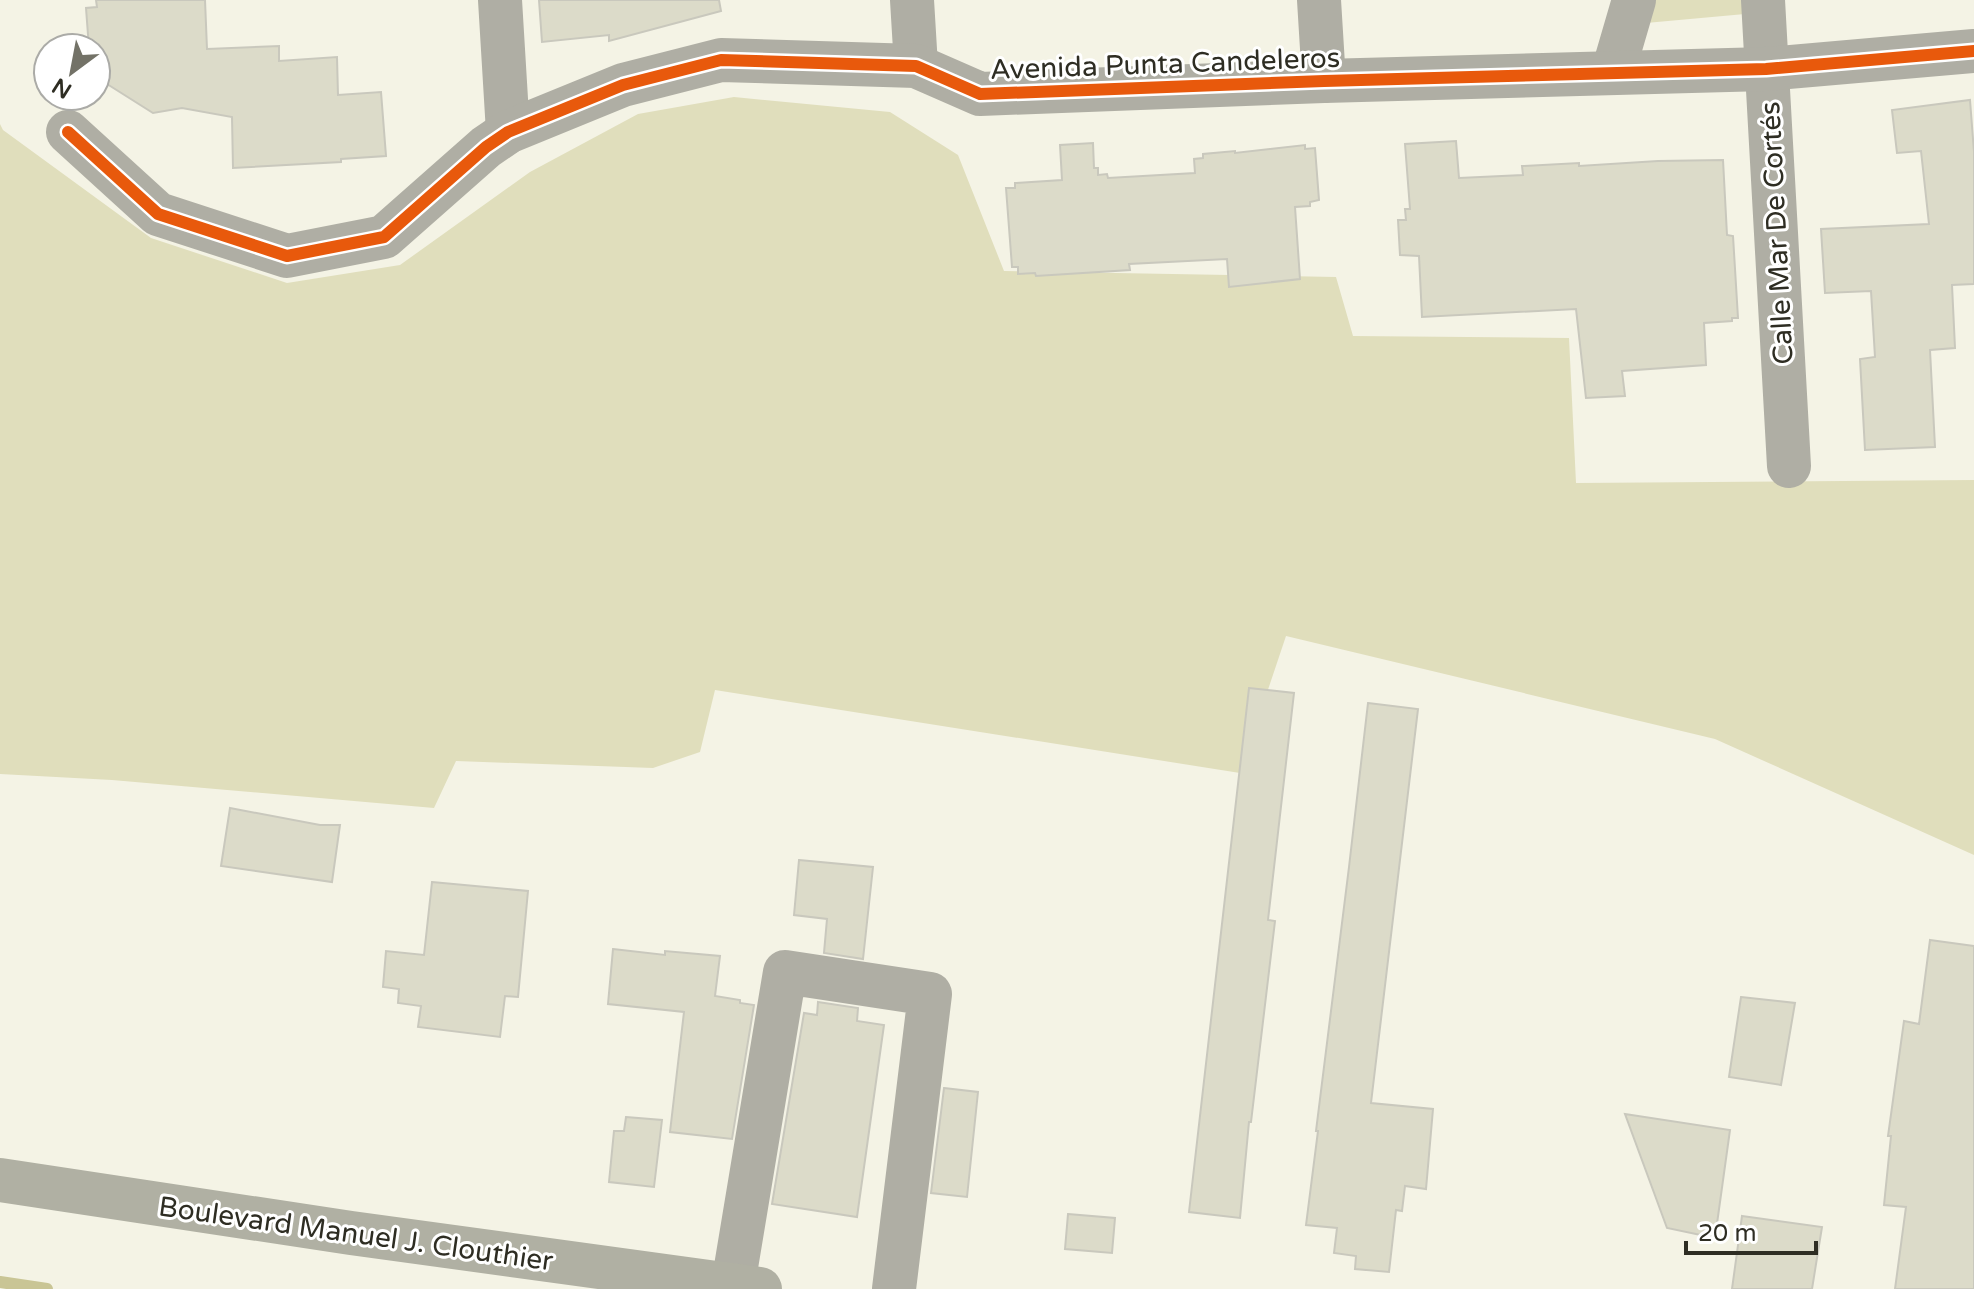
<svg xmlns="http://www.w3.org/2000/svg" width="1974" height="1289" font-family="'Varela Round',sans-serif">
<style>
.green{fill:#e0debc}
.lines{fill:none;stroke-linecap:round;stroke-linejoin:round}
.stream{stroke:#c9c595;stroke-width:12}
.building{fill:#dcdbc9;stroke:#c9c8bd;stroke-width:2}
.minor{stroke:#afaea4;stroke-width:44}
.major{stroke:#b0b0a3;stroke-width:44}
.cycleway-casing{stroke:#fff;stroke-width:17}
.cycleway{stroke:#e8590c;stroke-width:12}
.labels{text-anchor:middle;stroke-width:6;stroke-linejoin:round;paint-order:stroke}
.street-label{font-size:28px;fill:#2e2d23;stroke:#fff}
</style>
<rect width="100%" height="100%" fill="#f4f3e5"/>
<!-- green -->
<g class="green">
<path d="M1652,0H1744L1745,14L1646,23Z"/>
<path d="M734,97L890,112L958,155L1004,271L1336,277L1353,336L1569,338L1576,483L1974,480V855L1715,739L1286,636L1240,773L715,690L700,752L653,768L456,761L434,808L112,780L0,774V124L3,130L151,238L287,283L400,265L530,172L638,114Z"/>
</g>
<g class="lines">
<!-- stream -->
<path class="stream" d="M0,1282L47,1289"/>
</g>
<!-- building -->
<g class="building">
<path d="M96,0H205L207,49L279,46V61L337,57L338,95L381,92L386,156L341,159V162L233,168L232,117L182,108L153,113L96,77V48H89L86,8L97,7Z"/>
<path d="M539,0H719L721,11L609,41V35L542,42Z"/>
<path d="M1970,100L1974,152V284L1952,285L1955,348L1930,350L1935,447L1865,450L1860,359L1875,357L1871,291L1825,293L1821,229L1929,224L1921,151L1897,153L1892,110Z"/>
<path d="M1456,141L1459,178L1523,175L1522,166L1579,163V166L1658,161L1723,160L1727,235L1733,236L1738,318H1732V321L1704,323L1706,365L1622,371L1625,396L1586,398L1576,309L1422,317L1419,256L1400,255L1398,220H1406L1405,209H1410L1405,144Z"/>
<path d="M1093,143L1094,168H1098V175L1107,174L1108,178L1195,173L1194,159L1203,158V154L1235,151V153L1305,145V149L1315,148L1319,200L1310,202V206L1295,207L1300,279L1229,287L1227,259L1129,264L1130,270L1036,276L1035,273L1018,274V267H1012L1006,188H1015V183L1062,180L1060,145Z"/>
<path d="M1249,688L1294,693L1268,920L1275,921L1251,1122H1249L1240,1218L1189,1212Z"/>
<path d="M1368,703L1418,709L1371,1103L1433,1109L1426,1189L1405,1186L1402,1211L1396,1210L1389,1272L1355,1269L1356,1256L1334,1253L1337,1228L1306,1225L1318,1131H1316L1349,867Z"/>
<path d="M230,808L320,825H340L332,882L221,866Z"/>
<path d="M799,860L873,867L863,959L824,953L827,919L794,915Z"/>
<path d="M432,882L528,891L518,997L505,996L500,1037L418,1027L421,1006L398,1003L399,989L383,987L386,951L424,955Z"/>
<path d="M1930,940L1974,946V1289H1895L1906,1207L1884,1205L1891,1136H1888L1904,1021L1919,1024Z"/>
<path d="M613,949L665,955V951L720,956L715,996L740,1000V1003L754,1005L732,1139L670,1132L684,1012L608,1004Z"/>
<path d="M1741,997L1795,1003L1781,1085L1729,1077Z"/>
<path d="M818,1002L858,1008L857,1021L884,1025L857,1217L772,1204L804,1013L817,1015Z"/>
<path d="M944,1088L978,1092L967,1197L931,1193Z"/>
<path d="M1625,1114L1730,1130L1715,1238L1667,1228Z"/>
<path d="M626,1117L662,1120L654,1187L609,1182L614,1131H624Z"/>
<path d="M1068,1214L1115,1218L1112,1253L1065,1249Z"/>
<path d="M1742,1216L1822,1227L1812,1289H1732Z"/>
</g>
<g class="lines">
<!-- minor -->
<g class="minor">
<path d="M500,0L508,132"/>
<path d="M912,0L916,66"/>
<path d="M1319,0L1324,81"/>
<path d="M1763,0L1789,466"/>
<path d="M1613,72L1634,0"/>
<path d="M68,132L158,214L287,256L384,237L486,147L508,132L623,85L721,60L916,66L980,94L1324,81L1766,69L1974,51"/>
<path d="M733,1285L785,972L930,994L894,1289"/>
</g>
<!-- major -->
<path class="major" d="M0,1180L351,1233L760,1289"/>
<!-- cycleway casing -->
<g class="cycleway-casing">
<path id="cycleway" d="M68,132L158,214L287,256L384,237L486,147L508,132L623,85L721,60L916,66L980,94L1324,81L1766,69L1974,51"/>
</g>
<!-- cycleway -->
<use href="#cycleway" class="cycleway"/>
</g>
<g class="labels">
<!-- street labels -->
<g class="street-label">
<text transform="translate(1165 63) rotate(-2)" y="10">Avenida Punta Candeleros</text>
<text transform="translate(1776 233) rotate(-93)" y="10">Calle Mar De Cortés</text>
<text transform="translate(356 1233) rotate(8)" y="10">Boulevard Manuel J. Clouthier</text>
</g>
</g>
<!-- north arrow -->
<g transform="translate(72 72) rotate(212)"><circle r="38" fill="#ffffff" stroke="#ababa7" stroke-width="2"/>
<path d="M0-6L14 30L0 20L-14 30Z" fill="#737267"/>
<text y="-12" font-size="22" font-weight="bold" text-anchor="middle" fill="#2e2d23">N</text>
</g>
<!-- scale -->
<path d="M1686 1241v12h130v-12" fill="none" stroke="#2e2d23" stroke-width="4"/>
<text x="1698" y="1241" font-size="24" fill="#2e2d23" stroke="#ffffff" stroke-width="6" paint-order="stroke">20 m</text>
</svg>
